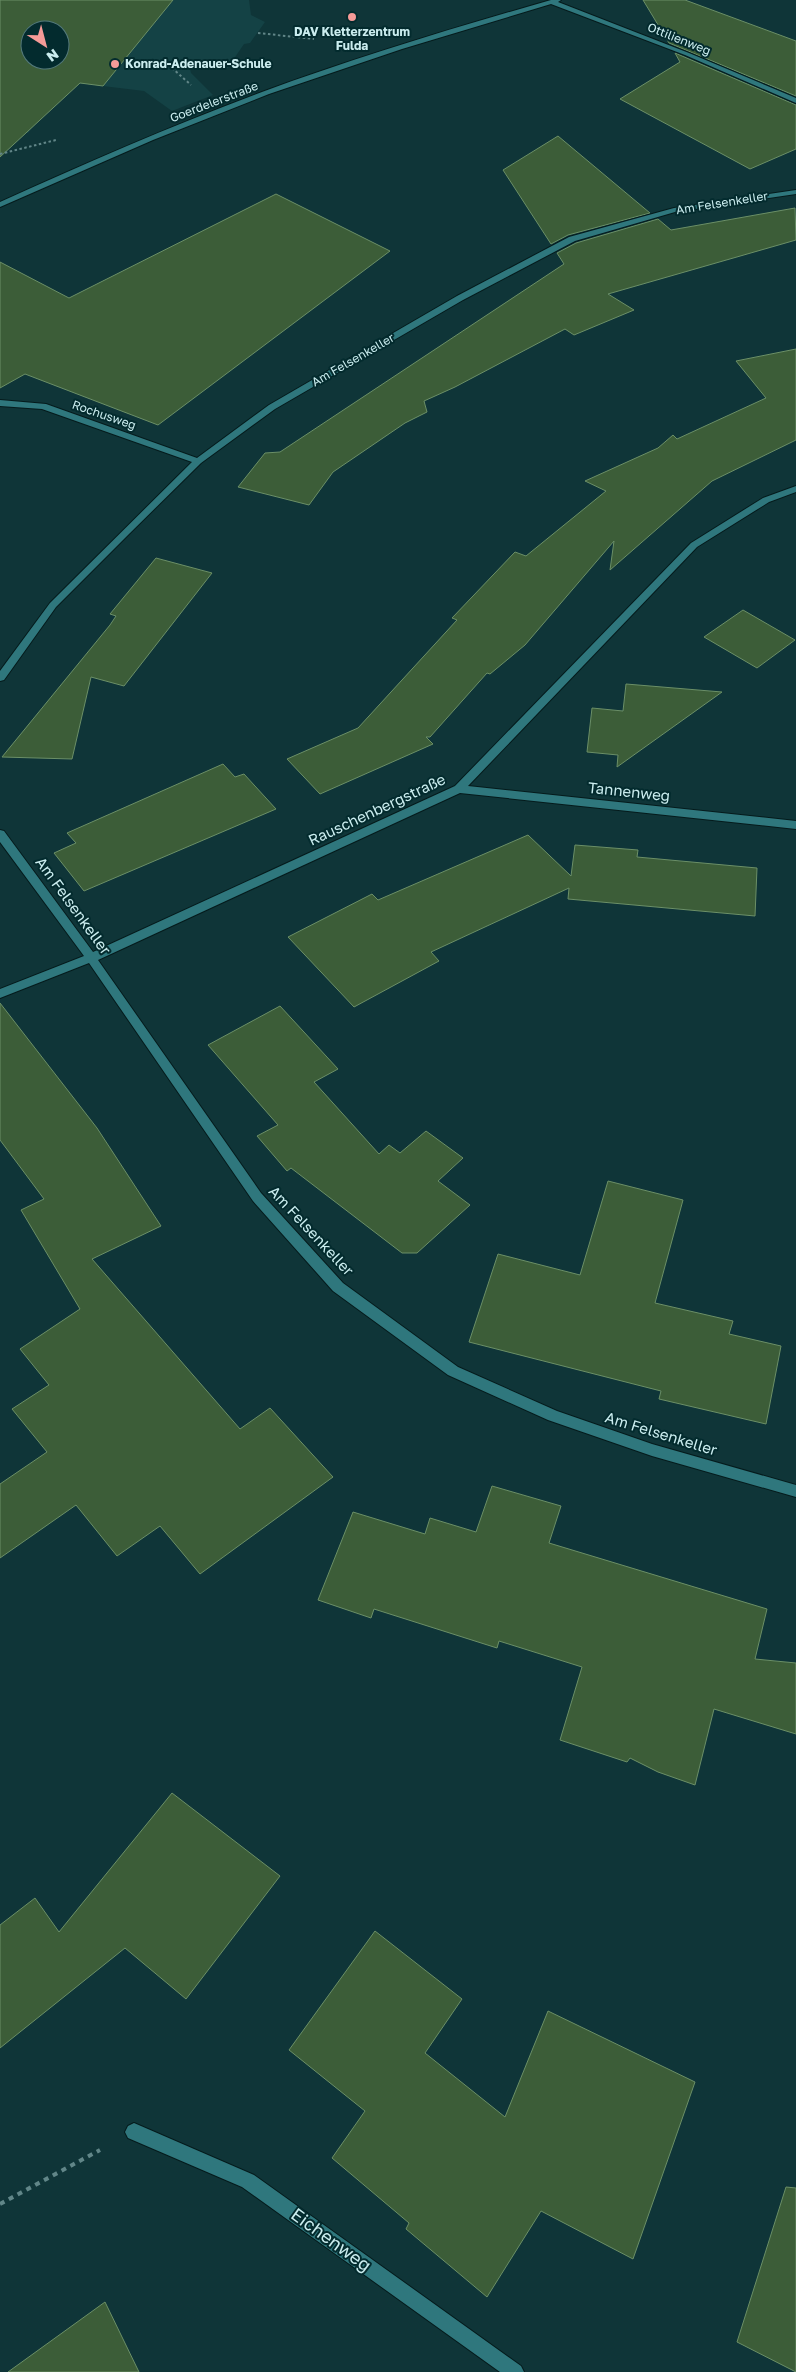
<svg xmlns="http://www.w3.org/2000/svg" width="796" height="2372" font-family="'Golos Text',sans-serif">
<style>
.built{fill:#144245;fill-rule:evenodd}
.building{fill:#3c5d38;stroke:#6b8f67;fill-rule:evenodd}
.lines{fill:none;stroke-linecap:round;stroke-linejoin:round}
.minor-casing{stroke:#051b1c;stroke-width:2}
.path-far1{stroke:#618688;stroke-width:2;stroke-dasharray:2.5 2.5;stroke-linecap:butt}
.path{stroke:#618688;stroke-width:4;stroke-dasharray:5 5;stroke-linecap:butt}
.minor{fill:#2f777d;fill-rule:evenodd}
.poi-dot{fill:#f59b98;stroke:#032b2e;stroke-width:2}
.labels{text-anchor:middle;stroke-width:4;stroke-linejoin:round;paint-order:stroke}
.far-poi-label{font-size:12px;font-weight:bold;fill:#cbedef;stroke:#032b2e}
.far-street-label{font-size:12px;fill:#cbedef;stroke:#032b2e}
.street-label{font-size:15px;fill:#cbedef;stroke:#032b2e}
.near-street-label{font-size:18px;fill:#cbedef;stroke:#032b2e}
</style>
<rect width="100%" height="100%" fill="#0f3538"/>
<!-- built -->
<path class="built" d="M0,0H249L251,15L265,22L250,43L244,44L227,69H190L191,73L213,95L172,111L144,91L70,82L28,133L0,130ZM30,30H60V60H30Z"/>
<!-- building -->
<g class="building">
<path d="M0,0H173L103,86L80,83L0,157ZM30,30H60V60H30Z"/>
<path d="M643,0H685L796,41V96L669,43Z"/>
<path d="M675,53L796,105V149L750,169L620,99L680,62Z"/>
<path d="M558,136L650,213L568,235L551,244L503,170Z"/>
<path d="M276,194L390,251L158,425L25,374L0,388V262L69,298Z"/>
<path d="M795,208L796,240L608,294L634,310L574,335L565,329L455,387L424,401L427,412L405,423L333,472L309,505L238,487L265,453L280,452L564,264L557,253L576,243L658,219L671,230Z"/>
<path d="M796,349V440L712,481L610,570L614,541L525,645L490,674L487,673L430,737H426L433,744L320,794L287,759L358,728L457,620L452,618L515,552L526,556L606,491L585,481L658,448L673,435L677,439L766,398L736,361Z"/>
<path d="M156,558L212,573L124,686L91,677L72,759L2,757L110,625L116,616L110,614Z"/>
<path d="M743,610L795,640L757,668L704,637Z"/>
<path d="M626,684L722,692L617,767L618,755L587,752L592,708L623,711Z"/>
<path d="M223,764L235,777L244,774L276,809L84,891L54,853L76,843L67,833Z"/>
<path d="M528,835L571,876L575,845L638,850L637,857L757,868L755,916L568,899L569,888L431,952L439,961L354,1007L288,937L372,894L378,900Z"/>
<path d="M0,1003L97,1128L161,1226L92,1259L240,1429L270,1408L333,1477L200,1574L160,1526L117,1556L76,1505L0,1558V1484L47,1452L12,1409L49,1385L20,1349L80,1309L21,1210L44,1199L0,1140Z"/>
<path d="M280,1006L338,1069L314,1082L379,1154L389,1145L400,1153L426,1131L463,1158L438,1181L470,1205L417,1253H402L291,1168L287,1171L257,1136L278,1125L208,1045Z"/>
<path d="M608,1181L683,1200L655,1303L733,1321L729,1334L781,1346L766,1424L659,1399L661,1391L469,1342L498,1254L580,1275Z"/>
<path d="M492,1486L561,1506L549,1543L767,1609L755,1659L796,1663V1734L714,1709L695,1785L658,1772L630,1758L627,1762L560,1740L582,1667L499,1641L497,1648L374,1609L371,1618L318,1600L353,1512L425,1534L430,1518L476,1532Z"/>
<path d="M172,1793L280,1876L186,1999L125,1948L0,2048V1925L35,1898L59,1932Z"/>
<path d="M375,1931L462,1999L425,2053L505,2117L548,2011L695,2082L633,2259L541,2211L487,2297L406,2229L409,2223L332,2158L365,2111L289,2050Z"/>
<path d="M786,2187L796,2188V2372L737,2342Z"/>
<path d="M105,2302L139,2372H8Z"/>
</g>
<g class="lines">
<!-- minor casing -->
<g class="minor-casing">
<g id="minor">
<path d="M551,0H561L558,2L689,53L796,98V103L685,55L551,4L402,49L269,94L153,140L0,207V202C86,163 173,125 262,92C357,57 453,28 551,0Z"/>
<path d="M796,190V194L675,212L575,241L463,300L275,409L201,463L129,534L56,607L4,680L0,681V671L50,603L192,462L42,409L0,406V400L46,404L197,458L269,405L457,296L569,237L674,208Z"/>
<path d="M796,486V492L769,502L697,547L468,786L796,821V829L460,793L98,960L261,1193L343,1283L458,1367L557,1411L652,1444L796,1485V1497L652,1456L548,1420L448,1375L333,1291L253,1201L89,963L0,998V989L84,956L0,842V830L4,831L93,952L455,786L691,543L763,498Z"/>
<path d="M134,2123L254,2175L521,2366L524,2372H500L242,2187L128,2138L125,2132L128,2126Z"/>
</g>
</g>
<!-- path-far1 -->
<g class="path-far1">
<path d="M258,33L314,39"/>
<path d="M172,68L191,85"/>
<path d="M0,154L56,140"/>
</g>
<!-- path -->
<path class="path" d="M0,2204L100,2150"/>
<!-- minor -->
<use href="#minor" class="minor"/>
</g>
<!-- markers -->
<g class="poi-dot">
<circle cx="352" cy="17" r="5"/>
<circle cx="115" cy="64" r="5"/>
</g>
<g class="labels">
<!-- far-poi labels -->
<g class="far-poi-label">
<text x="352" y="36">DAV Kletterzentrum<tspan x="352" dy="14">Fulda</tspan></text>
<text x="125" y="68" text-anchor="start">Konrad-Adenauer-Schule</text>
</g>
<!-- far-street labels -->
<g class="far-street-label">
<text transform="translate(679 39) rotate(22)" y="4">Ottilienweg</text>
<text transform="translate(214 102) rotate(-21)" y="4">Goerdelerstraße</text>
<text transform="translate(722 203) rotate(-9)" y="4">Am Felsenkeller</text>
<text transform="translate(353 360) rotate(-30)" y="4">Am Felsenkeller</text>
<text transform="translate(104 415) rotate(19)" y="4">Rochusweg</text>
</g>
<!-- street labels -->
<g class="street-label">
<text transform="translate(629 792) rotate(6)" y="5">Tannenweg</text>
<text transform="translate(377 810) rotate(-25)" y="5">Rauschenbergstraße</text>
<text transform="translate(73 906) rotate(54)" y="5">Am Felsenkeller</text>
<text transform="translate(311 1231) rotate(47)" y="5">Am Felsenkeller</text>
<text transform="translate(661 1434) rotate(17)" y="5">Am Felsenkeller</text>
</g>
<!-- near-street labels -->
<g class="near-street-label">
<text transform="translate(331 2240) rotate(36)" y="6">Eichenweg</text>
</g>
</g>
<!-- north arrow -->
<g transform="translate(45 45) rotate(144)"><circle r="24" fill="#032b2e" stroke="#53797b"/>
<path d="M0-4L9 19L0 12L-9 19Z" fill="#f59b98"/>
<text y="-8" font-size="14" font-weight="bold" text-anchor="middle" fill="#cbedef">N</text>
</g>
</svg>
